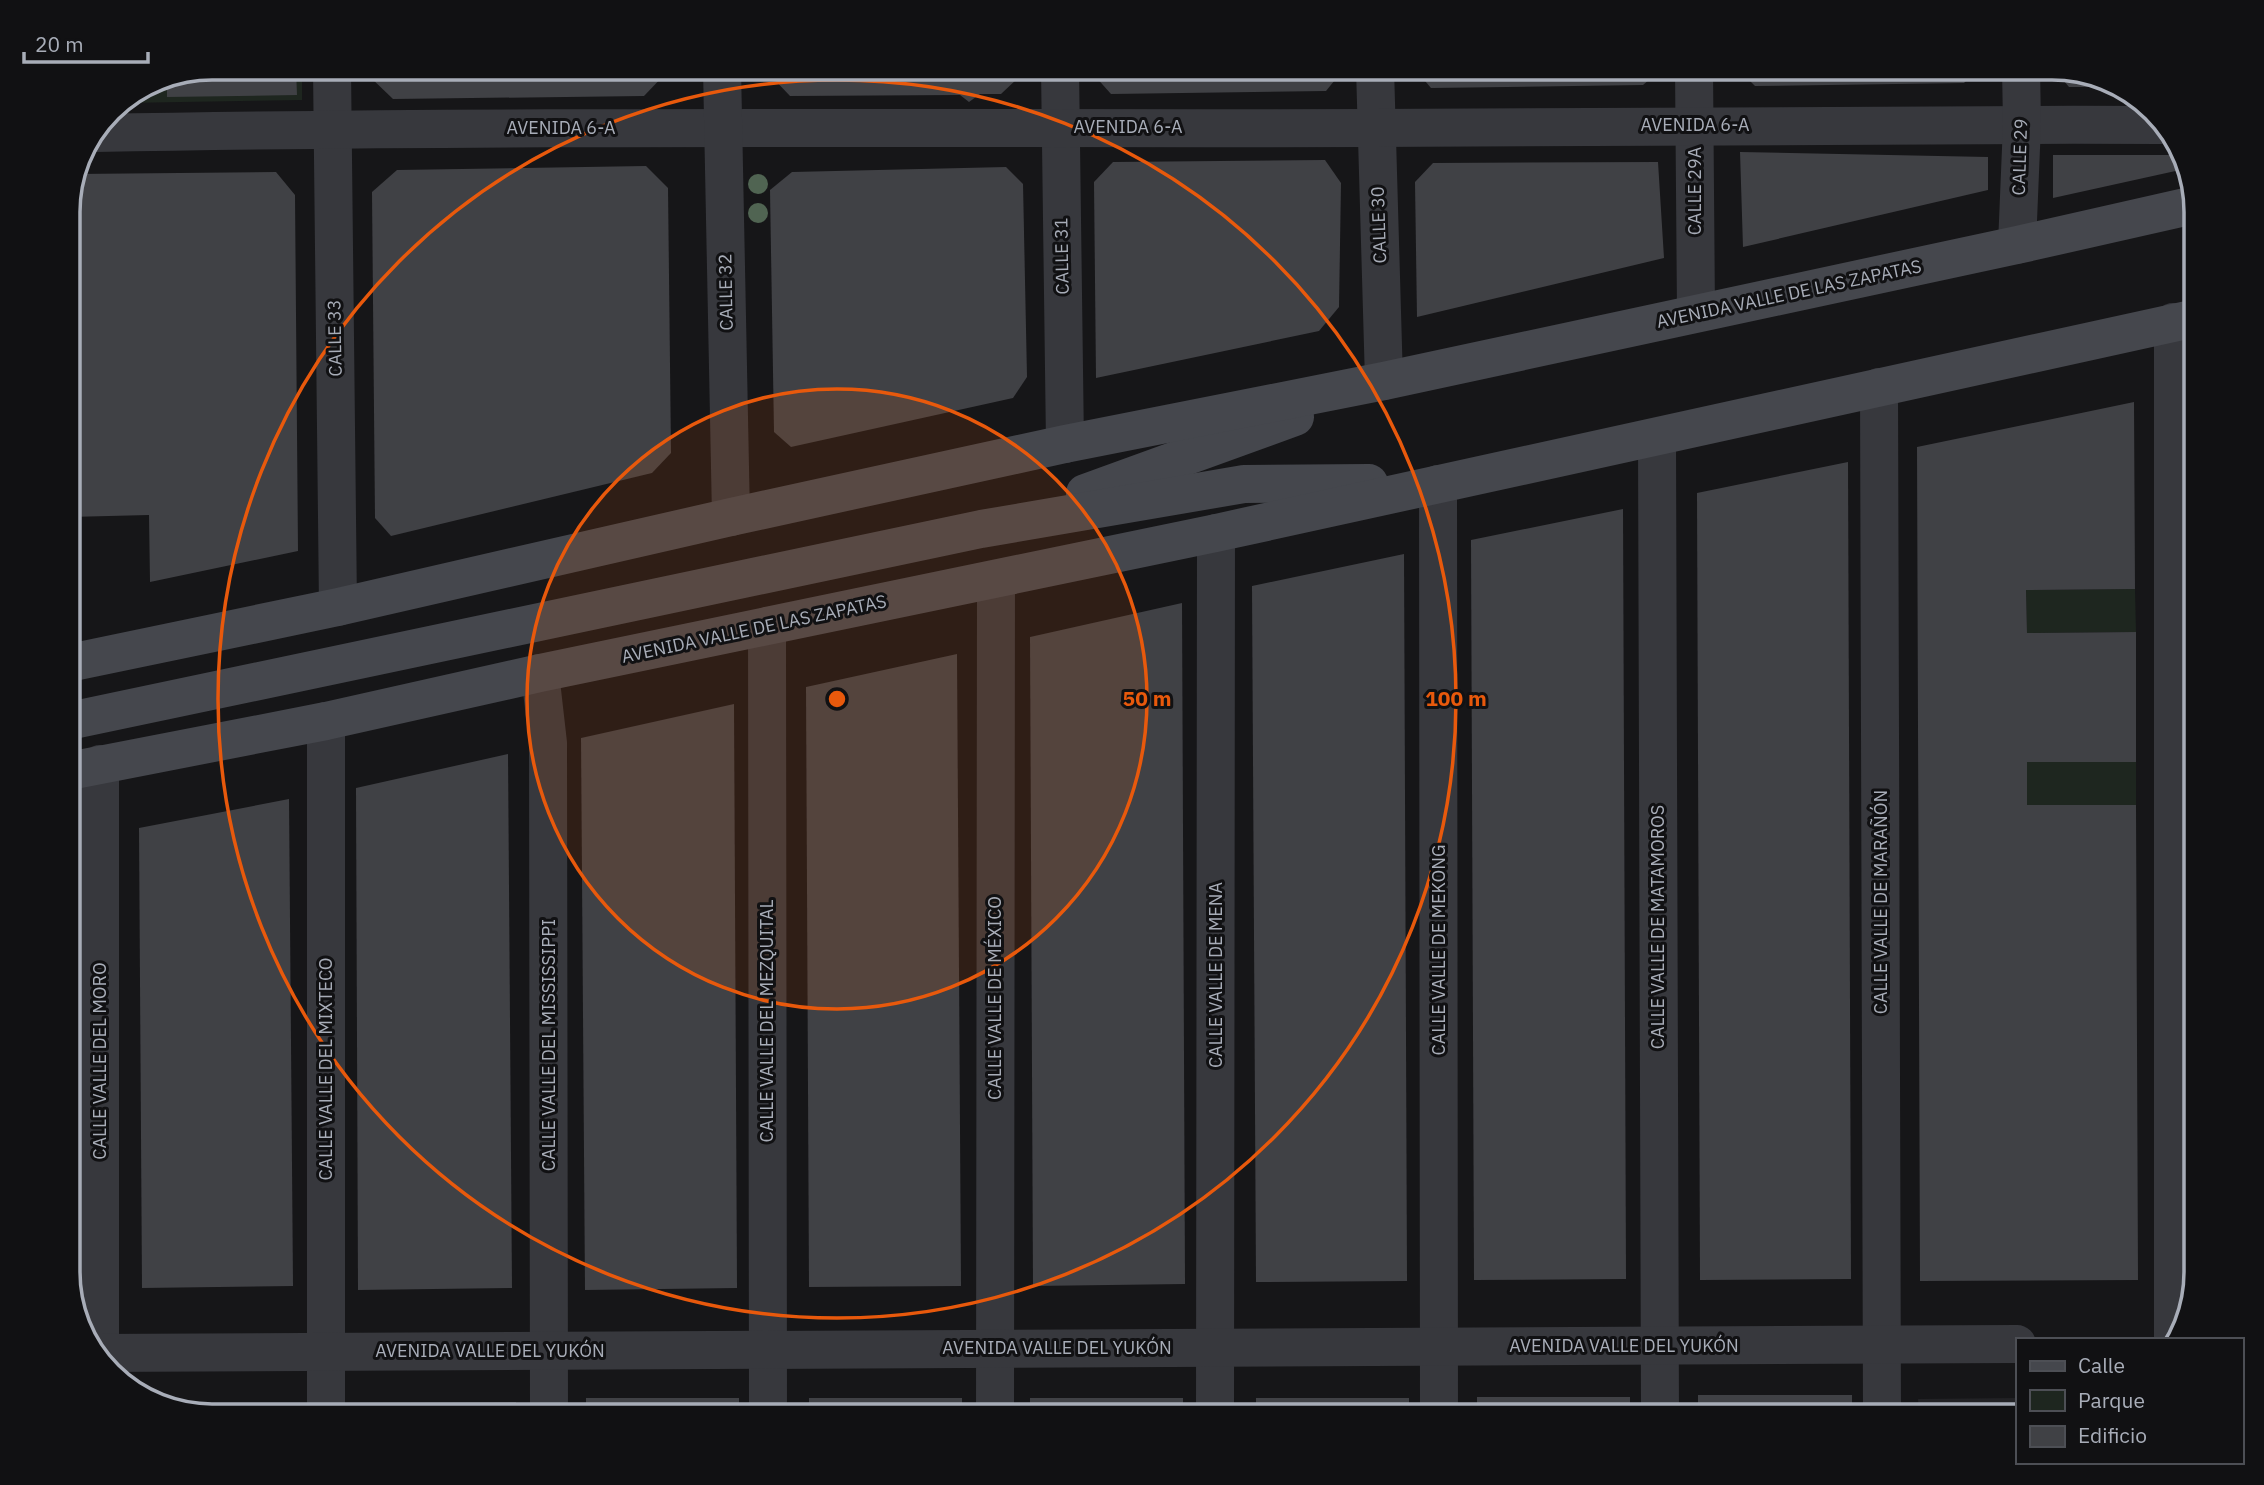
<svg xmlns="http://www.w3.org/2000/svg" width="2264" height="1485" font-family="'IBM Plex Sans',sans-serif">
<style>
.built{fill:#222225}
.green{fill:#1e261f}
.building{fill:#404145}
.lines{fill:none;stroke-linecap:round;stroke-linejoin:round}
.minor{stroke:#37383d;stroke-width:38}
.tertiary{stroke:#37383d;stroke-width:38}
.secondary{stroke:#45474d;stroke-width:38}
.tree{fill:#506452}
.ring{fill:none;stroke:#e8590c;stroke-width:3.5}
.labels{text-anchor:middle;stroke-width:6;stroke-linejoin:round;paint-order:stroke}
.street-label{font-size:18px;fill:#a8adb8;stroke:#111113}
.rim{fill:none;stroke:#a8adb8;stroke-width:3.5}
.centre{fill:#e8590c;stroke:#111113;stroke-width:3.5}
.ring-label{font-size:21px;text-anchor:middle;font-weight:bold;fill:#e8590c;stroke:#111113;stroke-width:6;stroke-linejoin:round;paint-order:stroke}
</style>
<rect width="100%" height="100%" fill="#161618"/>
<!-- built -->
<path class="built" d="M2017,1398V1417H1919L1918,1399Z"/>
<!-- green -->
<g class="green">
<path d="M213,68H302V100L123,103L158,79Z"/>
<path d="M2135,589L2136,632L2027,633L2026,590Z"/>
<rect x="2027" y="762" width="109" height="43"/>
</g>
<!-- building -->
<g class="building">
<path d="M213,68H296L297,95L167,97V77Z"/>
<path d="M368,68H667V72L644,96L393,99L368,75Z"/>
<path d="M771,68H1014L1020,76L1001,94H980L969,102L960,95L790,96L771,76Z"/>
<path d="M1094,68H1343V70L1326,91L1111,94L1094,75Z"/>
<path d="M1414,68H1663L1643,85L1431,88Z"/>
<path d="M1737,68H1979L1964,83L1755,86Z"/>
<path d="M2054,69L2112,87H2069Z"/>
<path d="M1740,152L1988,157V190L1743,247Z"/>
<path d="M2053,155H2180V170L2053,198Z"/>
<path d="M1325,160L1341,183L1339,307L1319,331L1096,378L1094,182L1113,162Z"/>
<path d="M1658,162L1664,258L1417,317L1415,182L1433,163Z"/>
<path d="M646,166L668,188L671,453L652,473L391,536L375,518L372,192L397,170Z"/>
<path d="M1006,167L1023,184L1027,377L1013,398L791,447L774,432L770,190L792,172Z"/>
<path d="M276,172L295,195L298,551L150,582L149,515L69,517V204L76,174Z"/>
<path d="M2134,402L2135,589L2026,590L2027,633L2136,632V762H2027V805H2136L2138,1280L1920,1281L1917,447Z"/>
<path d="M1848,462L1851,1279L1700,1280L1697,493Z"/>
<path d="M1623,509L1626,1279L1474,1280L1471,540Z"/>
<path d="M1404,554L1407,1281L1256,1282L1252,586Z"/>
<path d="M1182,603L1185,1284L1033,1286L1030,637Z"/>
<path d="M957,654L961,1286L809,1287L806,687Z"/>
<path d="M734,704L737,1288L585,1290L581,738Z"/>
<path d="M508,754L512,1288L358,1290L356,788Z"/>
<path d="M289,799L293,1286L142,1288L139,828Z"/>
<rect x="1698" y="1395" width="154" height="22"/>
<rect x="1477" y="1397" width="153" height="20"/>
<rect x="586" y="1398" width="153" height="19"/>
<rect x="809" y="1398" width="153" height="19"/>
<rect x="1030" y="1398" width="153" height="19"/>
<rect x="1256" y="1398" width="153" height="19"/>
<path d="M516,1402V1417H361V1403Z"/>
<path d="M289,1405V1417H213L180,1407Z"/>
</g>
<g class="lines">
<!-- minor -->
<g class="minor">
<path d="M332,68L338,607"/>
<path d="M1060,68L1065,444"/>
<path d="M1375,68L1384,381"/>
<path d="M1694,68L1696,313"/>
<path d="M95,133C521,125 946,129 1372,128C1635,128 1898,124 2161,125"/>
<path d="M2017,245L2022,124L2021,68"/>
<path d="M2173,322V1340"/>
<path d="M1879,387L1882,1417"/>
<path d="M1657,437L1660,1417"/>
<path d="M1438,484L1439,1417"/>
<path d="M767,626L768,1417"/>
<path d="M540,673L548,743L549,1417"/>
<path d="M100,764V1358"/>
<path d="M326,1417V721"/>
<path d="M995,1417L996,579"/>
<path d="M1215,1417L1216,533"/>
</g>
<!-- tertiary -->
<g class="tertiary">
<path d="M722,68L731,517"/>
<path d="M96,1353L2017,1344"/>
</g>
<!-- secondary -->
<g class="secondary">
<path d="M1085,493L1295,417"/>
<path d="M69,663L338,607L731,517L1065,444L1384,381L2017,245L2194,205"/>
<path d="M69,721L981,529L1244,484L1369,483"/>
<path d="M69,771L326,721L540,673L1216,533L2196,318"/>
</g>
</g>
<!-- trees -->
<g class="tree">
<circle cx="758" cy="184" r="10"/>
<circle cx="758" cy="213" r="10"/>
</g>
<!-- distance rings -->
<circle cx="837" cy="699" r="310" fill="#e8590c" fill-opacity=".12"/>
<g class="ring">
<circle cx="837" cy="699" r="310"/>
<circle cx="837" cy="699" r="619"/>
</g>
<g class="labels">
<!-- street labels -->
<g class="street-label">
<text x="1695" y="131">AVENIDA 6-A</text>
<text x="1128" y="133">AVENIDA 6-A</text>
<text x="561" y="134">AVENIDA 6-A</text>
<text transform="translate(2020 157) rotate(-88)" y="6">CALLE 29</text>
<text transform="translate(1695 191) rotate(-90)" y="6">CALLE 29A</text>
<text transform="translate(1379 225) rotate(-92)" y="6">CALLE 30</text>
<text transform="translate(1062 256) rotate(-91)" y="6">CALLE 31</text>
<text transform="translate(726 292) rotate(-91)" y="6">CALLE 32</text>
<text transform="translate(1789 294) rotate(-12)" y="6">AVENIDA VALLE DE LAS ZAPATAS</text>
<text transform="translate(335 338) rotate(-91)" y="6">CALLE 33</text>
<text transform="translate(754 629) rotate(-12)" y="6">AVENIDA VALLE DE LAS ZAPATAS</text>
<text transform="translate(1881 902) rotate(-90)" y="6">CALLE VALLE DE MARAÑÓN</text>
<text transform="translate(1658 927) rotate(-90)" y="6">CALLE VALLE DE MATAMOROS</text>
<text transform="translate(1439 950) rotate(-90)" y="6">CALLE VALLE DE MEKONG</text>
<text transform="translate(1216 975) rotate(-90)" y="6">CALLE VALLE DE MENA</text>
<text transform="translate(995 998) rotate(-90)" y="6">CALLE VALLE DE MÉXICO</text>
<text transform="translate(767 1021) rotate(-90)" y="6">CALLE VALLE DEL MEZQUITAL</text>
<text transform="translate(549 1045) rotate(-90)" y="6">CALLE VALLE DEL MISSISSIPPI</text>
<text transform="translate(100 1061) rotate(-90)" y="6">CALLE VALLE DEL MORO</text>
<text transform="translate(326 1069) rotate(-90)" y="6">CALLE VALLE DEL MIXTECO</text>
<text x="1624" y="1352">AVENIDA VALLE DEL YUKÓN</text>
<text x="1057" y="1354">AVENIDA VALLE DEL YUKÓN</text>
<text x="490" y="1357">AVENIDA VALLE DEL YUKÓN</text>
</g>
</g>
<!-- crop -->
<path d="M0 0H2264V1485H0ZM212 80H2052A132 132 0 0 1 2184 212V1272A132 132 0 0 1 2052 1404H212A132 132 0 0 1 80 1272V212A132 132 0 0 1 212 80Z" fill="#111113" fill-rule="evenodd"/>
<path class="rim" d="M212 80H2052A132 132 0 0 1 2184 212V1272A132 132 0 0 1 2052 1404H212A132 132 0 0 1 80 1272V212A132 132 0 0 1 212 80Z"/>
<circle cx="837" cy="699" r="10" class="centre"/>
<g class="ring-label">
<text x="1147" y="706">50 m</text>
<text x="1456" y="706">100 m</text>
</g>
<!-- legend -->
<rect x="2016" y="1338" width="228" height="126" fill="#111113" stroke="#4d4f55" stroke-width="2"/>
<rect x="2030" y="1361" width="35" height="10" fill="#45474d" stroke="#4d4f55" stroke-width="2"/>
<text x="2078" y="1373" font-size="21" fill="#a8adb8">Calle</text>
<rect x="2030" y="1390" width="35" height="21" fill="#1e261f" stroke="#4d4f55" stroke-width="2"/>
<text x="2078" y="1408" font-size="21" fill="#a8adb8">Parque</text>
<rect x="2030" y="1426" width="35" height="21" fill="#404145" stroke="#4d4f55" stroke-width="2"/>
<text x="2078" y="1443" font-size="21" fill="#a8adb8">Edificio</text>
<!-- scale -->
<path d="M24 52v10h124v-10" fill="none" stroke="#a8adb8" stroke-width="3.5"/>
<text x="35" y="52" font-size="21" fill="#a8adb8" stroke="#111113" stroke-width="5" paint-order="stroke">20 m</text>
</svg>
